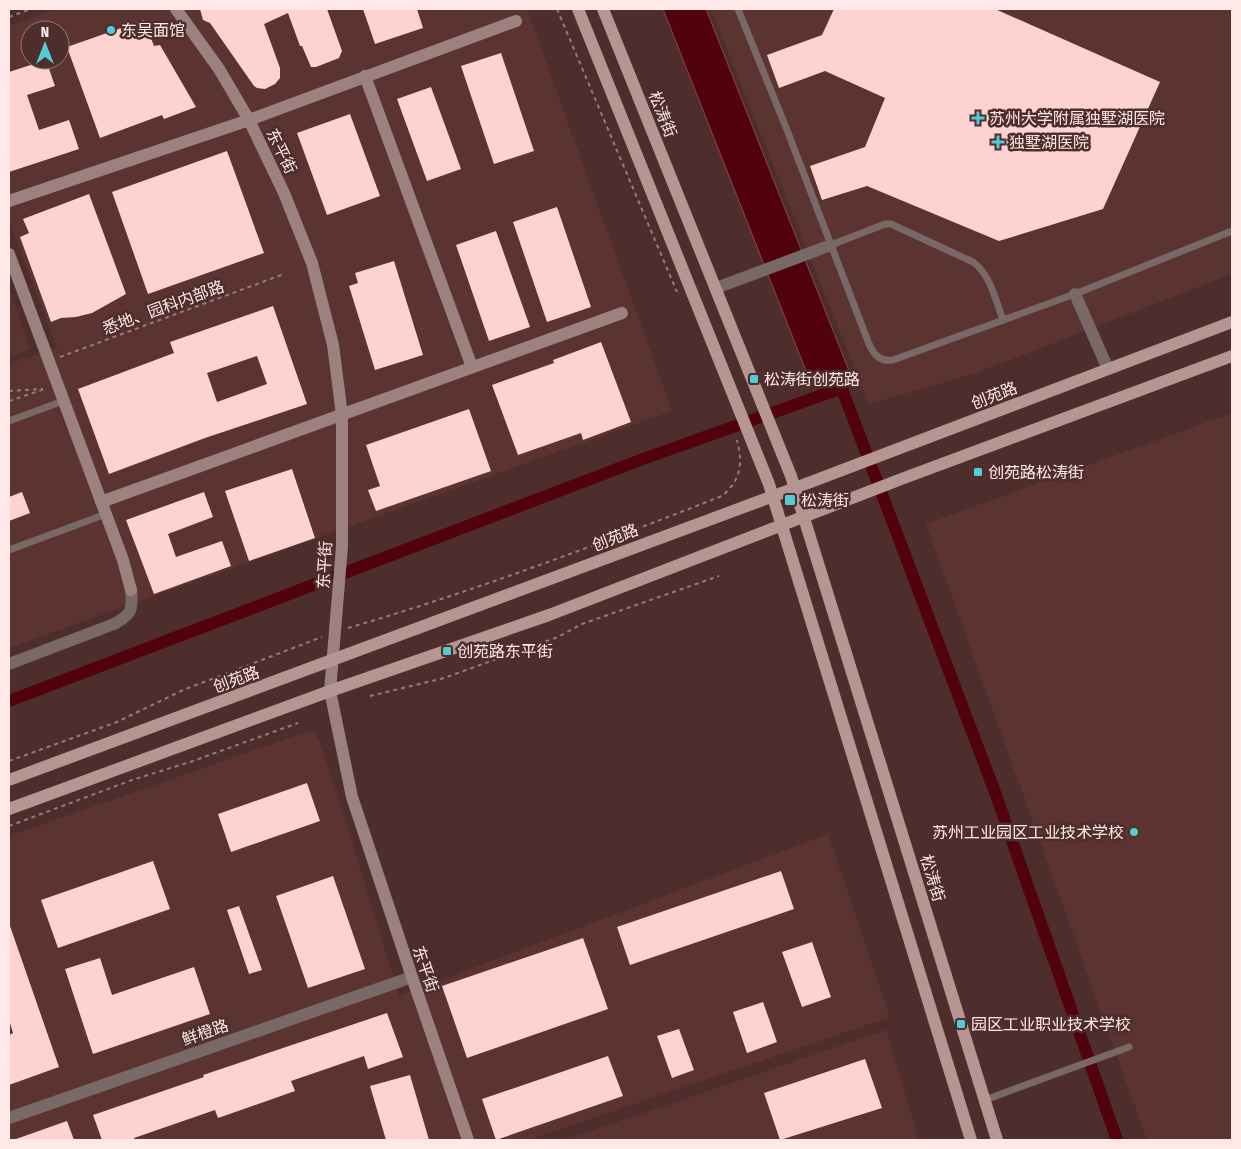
<svg xmlns="http://www.w3.org/2000/svg" width="1241" height="1149" font-family="'Fira Sans Condensed','Noto Sans SC',sans-serif">
<style>
.built{fill:#5b3432;fill-rule:evenodd}
.water{fill:#52020c;stroke:#86474e}
.lines{fill:none;stroke-linecap:round;stroke-linejoin:round}
.canal{stroke:#52020c;stroke-width:12}
.building{fill:#fcd3d0;fill-rule:evenodd}
.path{stroke:#977c7b;stroke-width:2;stroke-dasharray:4 4;stroke-linecap:butt}
.lane{stroke:#786866;stroke-width:7}
.street{stroke:#786866;stroke-width:12}
.secondary{stroke:#9b8280;stroke-width:12}
.primary{stroke:#b69693;stroke-width:12}
.poi-dot{fill:#52ccd6;stroke:#4d2e2d;stroke-width:2}
.labels{text-anchor:middle;stroke-width:5;stroke-linejoin:round;paint-order:stroke}
.poi-label{font-size:16px;fill:#fee9e8;stroke:#4d2e2d;text-anchor:start}
.street-label{font-size:16px;fill:#fee9e8;stroke:#4d2e2d}
</style>
<rect width="100%" height="100%" fill="#4d2e2d"/>
<!-- built -->
<g class="built">
<path d="M55,9H527L672,411L9,648V364L57,348L9,221V26ZM30,30H60V60H30Z"/>
<path d="M711,9H1232V274L973,374L869,404Z"/>
<path d="M9,289L30,349L9,357Z"/>
<path d="M1232,413V1140H1147L926,524Z"/>
<path d="M309,731L314,733L318,738L339,799L399,996L828,834L890,1017L529,1140H9V836Z"/>
<path d="M886,1030L919,1140H564Z"/>
</g>
<!-- water -->
<path class="water" d="M663,9H706L849,371L812,386Z"/>
<g class="lines">
<!-- canal -->
<g class="canal">
<path d="M831,360L996,795L1117,1140"/>
<path d="M9,701L643,459L842,388"/>
</g>
</g>
<!-- building -->
<g class="building">
<path d="M200,9H327L342,51L339,58L316,67H311L302,46H300L288,13L264,24L280,68V78L275,84L265,89L257,88L254,86L210,23L203,20Z"/>
<path d="M363,9H417L423,28L375,44Z"/>
<path d="M834,9H995L1160,82L1103,209L999,241L867,186L822,200L810,166L865,147L885,98L825,71L779,88L767,55L822,35Z"/>
<path d="M144,20L154,46L160,45L196,107L164,119L162,115L100,138L67,47Z"/>
<path d="M501,53L534,151L494,164L461,66Z"/>
<path d="M46,60L55,86L27,95L39,130L69,120L79,149L9,172V72Z"/>
<path d="M431,87L461,169L427,181L397,99Z"/>
<path d="M350,114L380,196L327,215L297,133Z"/>
<path d="M227,151L264,253L148,294L112,192Z"/>
<path d="M89,194L126,294L92,313L76,317L61,318L51,322L20,237L29,233L23,219Z"/>
<path d="M557,207L591,307L547,322L513,222Z"/>
<path d="M496,231L530,327L489,341L456,245Z"/>
<path d="M394,261L423,355L375,370L349,286L358,283L355,273Z"/>
<path d="M273,306L307,404L205,438L109,474L78,389L174,353L170,342ZM257,356L267,384L217,402L207,373Z"/>
<path d="M601,342L631,422L583,440L581,433L518,455L492,385L554,363L553,360Z"/>
<path d="M469,409L491,471L376,511L368,490L380,486L366,445Z"/>
<path d="M292,469L315,538L249,561L225,491Z"/>
<path d="M22,492L30,513L9,521V497Z"/>
<path d="M204,492L213,517L168,534L176,557L222,541L231,566L154,594L126,520Z"/>
<path d="M307,783L320,821L231,852L218,814Z"/>
<path d="M153,861L170,909L58,948L41,900Z"/>
<path d="M781,871L794,909L630,965L617,927Z"/>
<path d="M333,876L365,969L308,988L276,896Z"/>
<path d="M239,906L262,970L249,974L227,910Z"/>
<path d="M10,926L59,1067L9,1085V1035L13,1033L9,1020V927Z"/>
<path d="M583,938L608,1009L467,1058L442,986Z"/>
<path d="M812,942L831,997L802,1007L782,952Z"/>
<path d="M100,958L112,995L194,967L210,1014L93,1054L65,969Z"/>
<path d="M763,1002L777,1042L747,1053L733,1012Z"/>
<path d="M387,1013L403,1057L368,1069L364,1056L291,1081L295,1091L218,1118L215,1110L134,1138L135,1140H102L93,1115L204,1077L203,1075Z"/>
<path d="M679,1029L694,1070L672,1078L657,1036Z"/>
<path d="M608,1056L623,1096L496,1140L482,1099Z"/>
<path d="M865,1059L882,1108L780,1140L764,1093Z"/>
<path d="M410,1075L429,1140H386L370,1086Z"/>
<path d="M67,1121L74,1140H17L16,1139Z"/>
</g>
<g class="lines">
<!-- path -->
<g class="path">
<path d="M557,9L677,292"/>
<path d="M9,17L31,9"/>
<path d="M60,357L284,274"/>
<path d="M9,391L43,389"/>
<path d="M9,401L45,389"/>
<path d="M348,628C475,591 599,544 722,496C741,480 743,464 737,440"/>
<path d="M370,696L444,678L558,637L582,624L719,576"/>
<path d="M9,761L117,722L183,690L322,637"/>
<path d="M9,826L132,780L193,761L298,723"/>
</g>
<!-- lane -->
<g class="lane">
<path d="M738,9L787,130L869,344C874,355 880,362 893,360L1075,294L1232,231"/>
<path d="M831,245L885,224H891L973,262C990,274 996,301 1003,320"/>
<path d="M9,421L63,401"/>
<path d="M9,550L106,514"/>
<path d="M985,1100L1129,1047"/>
</g>
<!-- street -->
<g class="street">
<path d="M716,288L831,245"/>
<path d="M1075,294L1108,369"/>
<path d="M9,664L114,624C132,614 133,610 131,590"/>
<path d="M9,1118L412,977"/>
</g>
<!-- secondary -->
<g class="secondary">
<path d="M176,9L219,69L249,120L284,193L312,263L333,345L342,415V546L330,691L352,797L412,977L468,1140"/>
<path d="M365,76L472,367"/>
<path d="M9,201L249,120L516,21"/>
<path d="M9,254L123,560L131,590"/>
<path d="M101,502L622,313"/>
</g>
<!-- primary -->
<g class="primary">
<path d="M578,9L769,484L971,1140"/>
<path d="M603,9L791,476L997,1140"/>
<path d="M9,780L795,488L1232,322"/>
<path d="M9,809L330,691L549,615L904,478L1232,356"/>
</g>
</g>
<!-- markers -->
<g class="poi-dot">
<circle cx="111" cy="30" r="5"/>
<path d="M975.5 110.5h5v5h5v5h-5v5h-5v-5h-5v-5h5z"/>
<path d="M995.5 134.5h5v5h5v5h-5v5h-5v-5h-5v-5h5z"/>
<rect x="749" y="374" width="10" height="10" rx="2.5"/>
<rect x="973" y="467" width="10" height="10" rx="2.5"/>
<rect x="784" y="494" width="12" height="12" rx="2.5"/>
<rect x="442" y="646" width="10" height="10" rx="2.5"/>
<circle cx="1134" cy="832" r="5"/>
<rect x="956" y="1019" width="10" height="10" rx="2.5"/>
</g>
<g class="labels">
<!-- poi labels -->
<g class="poi-label">
<text x="121" y="36">东吴面馆</text>
<text x="989" y="124">苏州大学附属独墅湖医院</text>
<text x="1009" y="148">独墅湖医院</text>
<text x="764" y="385">松涛街创苑路</text>
<text x="988" y="478">创苑路松涛街</text>
<text x="801" y="506">松涛街</text>
<text x="457" y="657">创苑路东平街</text>
<text x="1124" y="838" text-anchor="end">苏州工业园区工业技术学校</text>
<text x="971" y="1030">园区工业职业技术学校</text>
</g>
<!-- street labels -->
<g class="street-label">
<text transform="translate(663 114) rotate(68)" y="6">松涛街</text>
<text transform="translate(282 151) rotate(64)" y="6">东平街</text>
<text transform="translate(163 307) rotate(-20)" y="6">悉地、园科内部路</text>
<text transform="translate(994 395) rotate(-21)" y="6">创苑路</text>
<text transform="translate(615 537) rotate(-21)" y="6">创苑路</text>
<text transform="translate(324 565) rotate(-87)" y="6">东平街</text>
<text transform="translate(236 679) rotate(-20)" y="6">创苑路</text>
<text transform="translate(933 878) rotate(73)" y="6">松涛街</text>
<text transform="translate(426 969) rotate(71)" y="6">东平街</text>
<text transform="translate(205 1032) rotate(-19)" y="6">鲜橙路</text>
</g>
</g>
<!-- border -->
<rect width="1241" height="1149" fill="none" stroke="#fee9e8" stroke-width="20"/>
<!-- north arrow -->
<g transform="translate(45 45)"><circle r="24" fill="#4d2e2d" stroke="#947978"/>
<path d="M0-4L9 19L0 12L-9 19Z" fill="#52ccd6"/>
<text y="-8" font-size="14" font-weight="bold" text-anchor="middle" fill="#fee9e8">N</text>
</g>
</svg>
